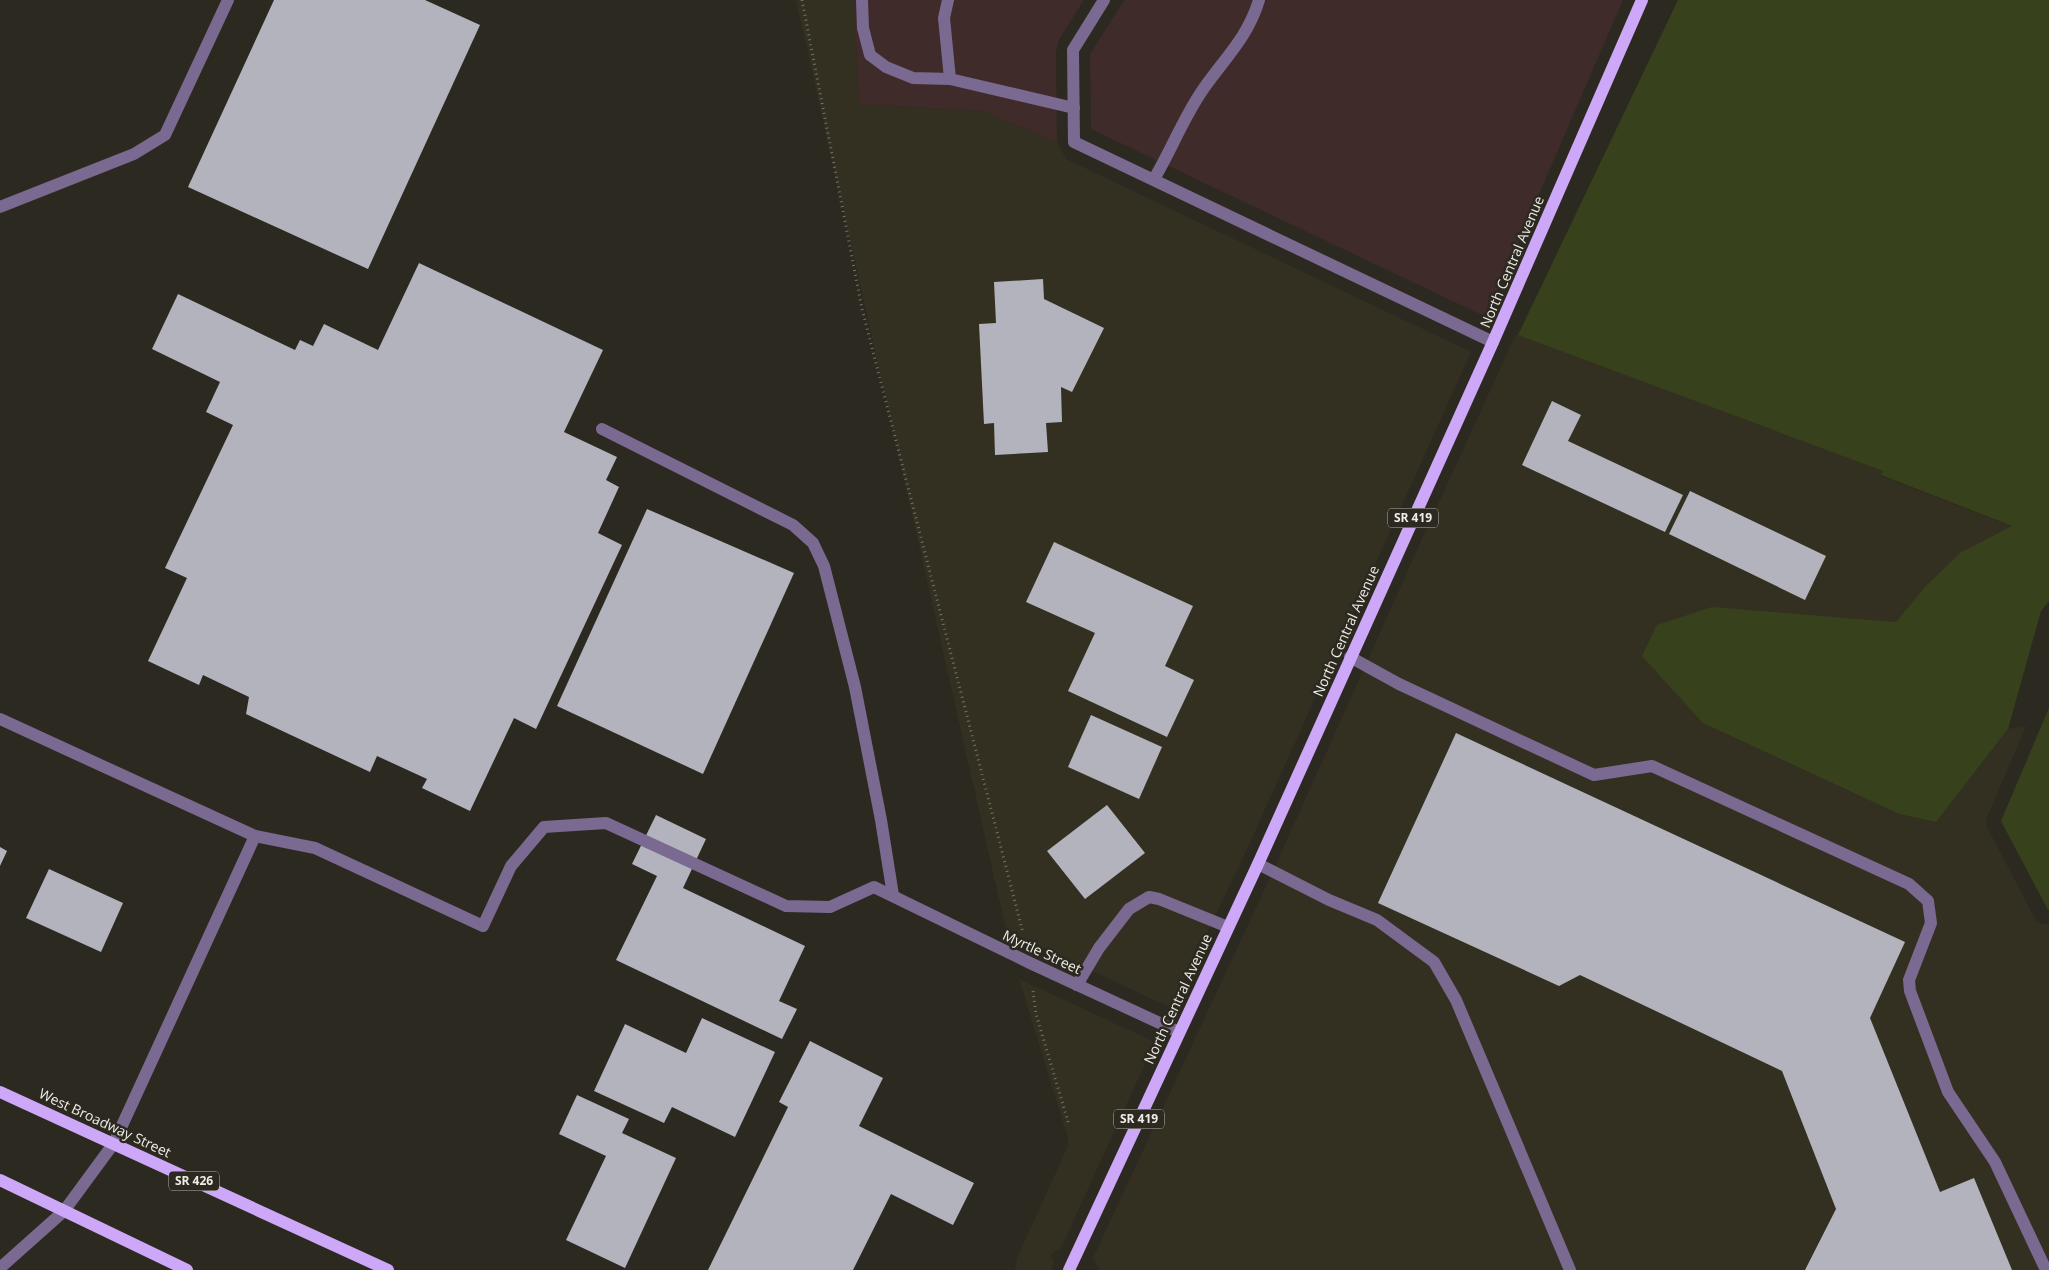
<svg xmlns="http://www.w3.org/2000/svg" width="2049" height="1270" font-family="'Open Sans',sans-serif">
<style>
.built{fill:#343021}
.industrial{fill:#3f2b29}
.green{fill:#37421d}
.building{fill:#b3b3be}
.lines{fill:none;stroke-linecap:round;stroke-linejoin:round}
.path{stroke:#737169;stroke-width:3;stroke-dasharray:1 4;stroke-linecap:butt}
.minor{stroke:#7a6990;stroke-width:12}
.major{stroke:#cda8f9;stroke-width:12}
.labels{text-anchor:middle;stroke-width:5;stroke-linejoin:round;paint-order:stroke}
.shield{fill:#2c2920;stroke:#b3b2ab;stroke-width:1}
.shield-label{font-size:12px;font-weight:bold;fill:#edece6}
.street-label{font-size:14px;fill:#edece6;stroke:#2c2920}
</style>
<rect width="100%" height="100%" fill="#2c2920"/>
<!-- built -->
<g class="built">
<path d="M796,0H854L859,104L982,111L1057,142L1066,159L1471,352L1243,858L1171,1008L1006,930Z"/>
<path d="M1516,334L1883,471L1881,476L2013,527L1924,588L1896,622L1847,618L1703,723L1899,814L1936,822L2008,729L2026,726L1988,815L1986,825L2035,919L2038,923L2049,925V1270H1100L1093,1258L1273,871L1422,539Z"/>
<path d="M1019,979L1155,1042L1061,1248L1050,1255L1054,1262L1051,1270H1015L1017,1258L1068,1146V1138Z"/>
</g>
<!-- industrial -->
<g class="industrial">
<path d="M854,0H1084L1059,40L1056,52L1057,142L982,111L859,104Z"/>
<path d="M1124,0H1623L1486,317L1091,129L1090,54Z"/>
</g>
<!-- green -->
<g class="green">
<path d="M1678,0H2049V601L2041,611L2008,729L1936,822L1899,814L1703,723L1642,656L1657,625L1712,607L1896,622L1924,588L1960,553L2012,526L1881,475L1883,471L1518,335Z"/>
<path d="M2049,708V910H2048L2001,821Z"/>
</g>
<!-- building -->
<g class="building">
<path d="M274,0H425L480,25L368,269L188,187Z"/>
<path d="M419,263L603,350L564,432L617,457L606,480L619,487L598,533L622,545L536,729L514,718L470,811L422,788L427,779L377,756L370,772L246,714L249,697L203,675L199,685L148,661L187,578L165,568L233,425L206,412L220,382L152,349L178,294L295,350L300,340L313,346L324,324L378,350Z"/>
<path d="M1043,279L1044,299L1104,328L1072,392L1061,387L1062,422L1046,423L1048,452L995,455L994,423L984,424L979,324L996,323L994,282Z"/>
<path d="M1552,401L1581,415L1568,441L1683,495L1665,532L1522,465Z"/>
<path d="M1690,491L1826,556L1805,600L1669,534Z"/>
<path d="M647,509L794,573L703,774L557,706Z"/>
<path d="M1054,542L1193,606L1165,666L1194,680L1167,737L1068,691L1095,633L1026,602Z"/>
<path d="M1091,715L1162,747L1139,799L1068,767Z"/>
<path d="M1456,733L1905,942L1870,1018L1940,1192L1974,1178L2012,1270H1805L1836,1209L1782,1071L1580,975L1559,986L1378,903Z"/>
<path d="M1107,805L1145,853L1085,899L1047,851Z"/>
<path d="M656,815L706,839L683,888L805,946L779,1001L797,1009L782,1039L616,960L657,876L632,864Z"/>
<path d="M0,847L7,851L0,866Z"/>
<path d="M49,869L123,903L101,952L26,918Z"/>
<path d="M702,1018L775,1052L735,1137L672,1107L664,1123L594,1091L625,1024L686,1053Z"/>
<path d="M810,1041L883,1078L859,1126L974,1183L953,1225L891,1194L853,1270H708L788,1107L779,1102Z"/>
<path d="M577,1095L629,1119L622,1133L676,1158L625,1268L566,1240L606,1156L559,1134Z"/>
</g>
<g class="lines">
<!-- path -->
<g class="path">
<path d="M802,0L862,309L1023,933"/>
<path d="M1033,991L1036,1014L1069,1125"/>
</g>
<!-- minor -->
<g class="minor">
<path d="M862,0L863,28L870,55L886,67L913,78L950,79L1074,108"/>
<path d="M948,0L944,18L950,79"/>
<path d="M1104,0L1073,50L1074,142L1493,342"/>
<path d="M1154,179C1172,149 1184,116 1204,88C1225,58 1248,37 1259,0"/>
<path d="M0,207L134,154L165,135L228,0"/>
<path d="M602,429L793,525L813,543L824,566L855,687L881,820L893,895"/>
<path d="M1350,657L1399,684L1594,775L1652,766L1909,884L1928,901L1931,923L1909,980L1910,991L1948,1092L1995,1162L2046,1270"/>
<path d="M0,719L255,836L114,1143L64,1211L0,1268"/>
<path d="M255,836L315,848L483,926L511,866L544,827L606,823L786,906L830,907L874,887L1030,963L1179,1032"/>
<path d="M1258,864L1329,900L1377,920L1434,962L1456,1000L1570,1270"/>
<path d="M1077,985L1099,948L1129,909L1149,897L1159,899L1228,927"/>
</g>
<!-- major -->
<g class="major">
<path d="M0,1092L388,1270"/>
<path d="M0,1180L187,1270"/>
<path d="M1069,1270L1258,864L1493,342L1642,0"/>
</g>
</g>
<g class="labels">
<!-- shield labels -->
<g class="shield">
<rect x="1388" y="508.5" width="50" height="19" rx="4"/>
<rect x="1114" y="1109.5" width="50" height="19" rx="4"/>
<rect x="169" y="1171.5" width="50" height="19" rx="4"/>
</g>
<g class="shield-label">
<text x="1413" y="522">SR 419</text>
<text x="1139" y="1123">SR 419</text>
<text x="194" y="1185">SR 426</text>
</g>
<!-- street labels -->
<g class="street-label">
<text transform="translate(1512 262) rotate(-67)" y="5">North Central Avenue</text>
<text transform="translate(1346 631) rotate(-66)" y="5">North Central Avenue</text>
<text transform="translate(1042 952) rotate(25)" y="5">Myrtle Street</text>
<text transform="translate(1178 999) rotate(-65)" y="5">North Central Avenue</text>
<text transform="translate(105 1123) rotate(25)" y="5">West Broadway Street</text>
</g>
</g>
</svg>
